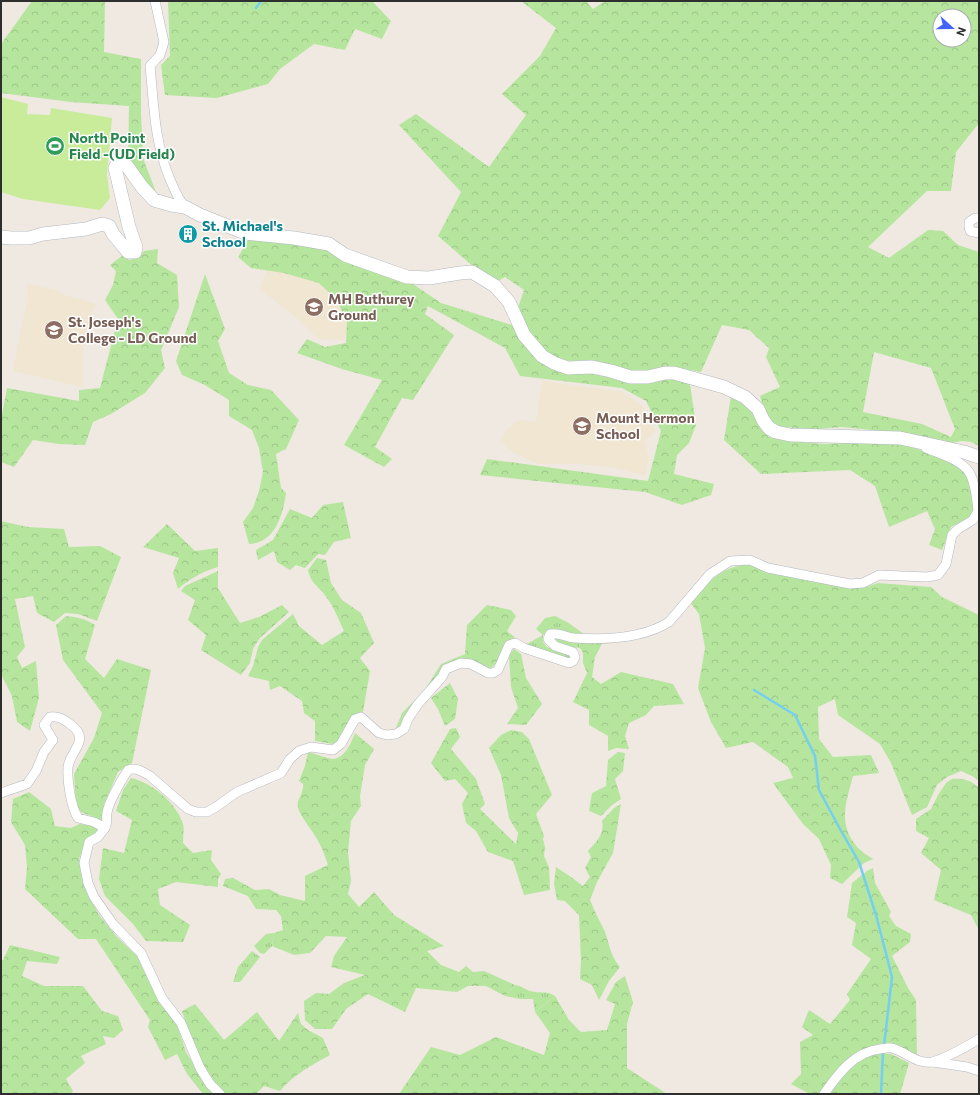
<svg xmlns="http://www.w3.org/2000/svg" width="980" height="1095" font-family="Commissioner,sans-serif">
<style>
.education{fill:#f0e6d1}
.grass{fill:url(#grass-tufts)}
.forest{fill:url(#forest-crowns);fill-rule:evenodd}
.pitch{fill:#c9ec9a}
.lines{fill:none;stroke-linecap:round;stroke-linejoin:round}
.stream{stroke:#75cff0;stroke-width:2.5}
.street-casing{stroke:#b4b7c1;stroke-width:10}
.secondary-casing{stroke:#b4b7c1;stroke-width:14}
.street{stroke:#fff;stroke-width:9}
.secondary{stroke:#fff;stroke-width:13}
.labels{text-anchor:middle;stroke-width:3;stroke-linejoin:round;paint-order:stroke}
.leisure-label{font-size:14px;font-weight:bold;fill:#27864d;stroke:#fff;text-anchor:start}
.culture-label{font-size:14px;font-weight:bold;fill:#0d838f;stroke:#fff;text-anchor:start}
.education-label{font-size:14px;font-weight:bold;fill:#785e54;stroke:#fff;text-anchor:start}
</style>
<defs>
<pattern id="grass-tufts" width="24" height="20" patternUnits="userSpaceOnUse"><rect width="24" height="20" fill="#b6e59e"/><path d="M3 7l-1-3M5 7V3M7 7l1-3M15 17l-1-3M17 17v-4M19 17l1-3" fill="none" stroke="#9dc588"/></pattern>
<pattern id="forest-crowns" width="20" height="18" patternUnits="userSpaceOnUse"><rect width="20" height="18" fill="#b6e59e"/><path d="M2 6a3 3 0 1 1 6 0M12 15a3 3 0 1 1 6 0" fill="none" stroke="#9dc588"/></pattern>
</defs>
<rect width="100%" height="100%" fill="#efe9e1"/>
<!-- education -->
<g class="education">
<path d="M268,267L317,274L341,296L352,322L343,340L318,339L297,318L260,289Z"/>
<path d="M27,284L57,290L62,294L96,304L85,337L83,350V387L13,371L22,323L28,298Z"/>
<path d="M542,381L622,392L642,405L656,432L644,440L649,458L645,476L612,467L578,464H538L513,452L500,441L506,431L517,420L536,422Z"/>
</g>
<!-- grass -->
<g class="grass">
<path d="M555,616L567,622L584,634L548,631L543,635V642L547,647L571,655V658L568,660L525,645L543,635L536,629L545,618Z"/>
<path d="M556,636L569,642H579L580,648L570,647L553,641Z"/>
<path d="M274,933L272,946L264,954L260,953L254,946L266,934Z"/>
<path d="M252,951L260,957L240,982H233L238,967Z"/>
<path d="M515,985C522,986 524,989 530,991C540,994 546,990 555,996L535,1012L533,999H520L505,996Z"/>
</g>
<!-- forest -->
<g class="forest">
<path d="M32,1H105L104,52L141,59V114L143,158L157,195L128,161L129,106L71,102L1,93V44Z"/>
<path d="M168,1H372L391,21L382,39L355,29L345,50L314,44L280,69L268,84L217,98L165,95L161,65L170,56Z"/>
<path d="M521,1H586L593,9L605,1H979V123L956,152L951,191H927L868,247L889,258L928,230L943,231L958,245L979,252V446L971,442L961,441L953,443L913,434L842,427L818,429L795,428L775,426L766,416L760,396L780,387L766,357L769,348L749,330L722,325L701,372L672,367L646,373L630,372L592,360L571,361L556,359L542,348L525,325L518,308L524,290L505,277L496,282L475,268L438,236L461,192L399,125L416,114L489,167L526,115L502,94L540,56L556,28ZM940,16H964V40H940ZM874,352L931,368L955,429L951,437L922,424L863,412Z"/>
<path d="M249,239L328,249L410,282L441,303L515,326L541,357L668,377L690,384L696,425L689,443L677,455L674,474L714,484L711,495L682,505L645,492L480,475L487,459L648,481L661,431L646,401L622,388L520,376L505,348L428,306L425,314L454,335L413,400L402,398L375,447L392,459L384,467L344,445L382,380L342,369L297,353L307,339L325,347L346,343L347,322L336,299L319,283L284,273L251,268L238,257Z"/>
<path d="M158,249L157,263L177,275L179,307L161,350L165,368L145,393L111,414L93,422L85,445L59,444L33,440L14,467L1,462V420L7,388L79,401V390L100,388L118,319L105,300L113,285L116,271L110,265L123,255L129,260L138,258L144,251Z"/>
<path d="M205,274L225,329L218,341L229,373L248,385L271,390L299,420L286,449L276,454L281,488L286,493C283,515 275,543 249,544L243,522L253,508L259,491L263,472L259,448L252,430L229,416V400L205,385L182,375L176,361Z"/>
<path d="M731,396L745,402L757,413L760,428L769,437L789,441L823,444L878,442L897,443L913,447L958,466L968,476L975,511L969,518L951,527L942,550L929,545L935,529L927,511L889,527L875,486L850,470L761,474L724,440Z"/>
<path d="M343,502L351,538L334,542L325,555L318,554L305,568L296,565L290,570L277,562L274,551L258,560L256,550L273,540L290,509L312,518L323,505Z"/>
<path d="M1,521L28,527L64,529L69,547L100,546L121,557L97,621L78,614L65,613L54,622L37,613L33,596L15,599L25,647L17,657L22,668L36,661L39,698L30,731L17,722L12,696L1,674Z"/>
<path d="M167,524L195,551L218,548V567C204,571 189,579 178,589L173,573L179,558L143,547Z"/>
<path d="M317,558L326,560L331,583L342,600L361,613L374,643L360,658L370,671L363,712L354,717L341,741L333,744L315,741V721L304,713L302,701L280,686L270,690L269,681L248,676L253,666L258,647L262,640L293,614L299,626L322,645L344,631C338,618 333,605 324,594C317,585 310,582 308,570Z"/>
<path d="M748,564L851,587H866L878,583L931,587L942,597L979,615V781L972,776L961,771L947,777L937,785L927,807L912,815L891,763L880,744L838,715L835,699L818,707L819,739L833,757L871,755L879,773L853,776C846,803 837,824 858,848C862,852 868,856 873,859L864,863L842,884L830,878L831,865L819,839L803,824L773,783L793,778L788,767L753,742L726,748L711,722L698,688L705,648L699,614L690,602C710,582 718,568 748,564Z"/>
<path d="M218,571V588L240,623L259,617L282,605L289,612L259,639L253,649L250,663L241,675L201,650L206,635L188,620L195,600L181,591L185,586Z"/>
<path d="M487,605L511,610L516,616L507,631L519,641L491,668H486L469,660L436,681L401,728H396L402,713L424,691L441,664L465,654L467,625Z"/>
<path d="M66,616C77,617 86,619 95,625L85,659L104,678L117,659L151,670L132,763L118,772L104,804V821L81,812L76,805L74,774L94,738L102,713L63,660L56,625Z"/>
<path d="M579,642H603L595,657L592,677L601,684L621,672L673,684L684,704L654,706L646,715L629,723L625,736L629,749L616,748L608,751V736L589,725V710L573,702L587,673L583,663V653L580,648Z"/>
<path d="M514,649L521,654L526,678L542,704L526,725L507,724L518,708L511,687L509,655Z"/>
<path d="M450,683L458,699L455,719L445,726L438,709L431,698Z"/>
<path d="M456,728L460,737L451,749L476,779L485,804L480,809L516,844L518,833L509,818L501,775L489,748L501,735L511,730L522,732L529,739L552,795L536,814L544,836L543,839L545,847L544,856L549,867L550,890L524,895L513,861L488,852L476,831L466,823L462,804L468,793L455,779L445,781L431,763L450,729Z"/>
<path d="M355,733L374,749L365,765L360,796L361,806L351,821L348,852L351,881L348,894L359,907L374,892L394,915L444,946L427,951L441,965L459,972L466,966L473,972L484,971L515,985L505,996L486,986H468L457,992L416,988L405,1012L368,994L346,1009L332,1029H315L305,1020L304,1001L316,993L329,994L344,983L365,975L331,967L334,956L347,937L326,936L310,953L294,955L272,946L274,933L283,930L281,916L276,910L256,909L248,896L223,886L225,879L233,878L255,890L269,889L280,895L305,901V876L328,865C325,856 322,847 317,839C313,831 299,815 298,807C296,799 304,794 303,784L299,781L305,766L308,752C314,753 328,759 333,759C345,758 351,743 355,733Z"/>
<path d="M618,752L625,753L623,771L615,779L621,799L612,805L601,816L589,811L592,793L606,786L608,760Z"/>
<path d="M131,778C152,783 174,801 182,821C185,827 183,836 183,843L193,853L212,850L211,860L221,874L218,879V887L176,882L158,889L160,905L190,925L183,942L146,941L133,924L105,896L99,879L103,848L124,853L132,820L116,811L123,790Z"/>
<path d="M952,779C963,778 971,780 979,788V930L971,915L934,900L941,870L921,853L929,838L916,831V819L931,809L938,795L946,783Z"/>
<path d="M29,792L51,809L55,826L71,828L80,824L95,826L99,829L94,835L86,840L79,859L81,874L87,893L99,915L117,937L137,956L160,1004L174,1020L178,1028L186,1052L198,1072L214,1094H203L187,1074L177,1054L165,1060L148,1027L150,1020L96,939H78L25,889L27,867L25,845L11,822L13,799Z"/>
<path d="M621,804L613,853L597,882L590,900C594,911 600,921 605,932C610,946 610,955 620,967L609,981L599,1000L592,985L580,979L581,960L579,915L565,901L557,900L554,884L556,867L571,877L583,886L590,877L585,868L591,857L588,851C596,842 605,834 602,821L614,808Z"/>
<path d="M873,868L875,883L891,912L889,916L896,926L911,934L910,942L892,956L908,988L916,1000L917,1057L868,1048L821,1094H810L791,1084L801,1074L800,1042L813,1035L802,1027L809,1010L830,1024L850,1000L847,994L871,959L852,945L856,923L847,917L852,883L867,871Z"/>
<path d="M10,945L60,957L57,964L27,961L22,976L44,986H83L102,1011L118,1016L123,1030L114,1038L103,1036L106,1044L81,1056L85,1063L66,1079L73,1091L71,1094H1V960H3Z"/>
<path d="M625,976L633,1002L627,1024V1068L667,1094H399L431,1047L460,1055L496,1037L544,1055L550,1033L535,1012L555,996L569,1020L581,1032L607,1030L615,1004L606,1000L616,982Z"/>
<path d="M195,1004L224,1040L257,1012L279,1041L298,1013L301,1024L308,1030L323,1038L330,1055C312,1065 293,1075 280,1091L264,1086L256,1094C247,1094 236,1095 228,1094C208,1089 188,1030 182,1011Z"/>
<path d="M879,1053L891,1054L909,1063L900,1094H829C839,1076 858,1056 879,1053Z"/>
</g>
<!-- pitch -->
<path class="pitch" d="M1,97L28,104L27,114L50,115L51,108L112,118L107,175L110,198L100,210L23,199L1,192Z"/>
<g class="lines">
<!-- stream -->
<g class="stream">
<path d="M256,8L261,1"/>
<path d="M754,690L795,715L815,756L819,790L840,829L859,862L876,915L892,977L884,1046"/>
<path d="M881,1094L883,1051"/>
</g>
<!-- street casing -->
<g class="street-casing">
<g id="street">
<path d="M155,1L164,42L160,55L150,66C154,105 154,139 169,177C174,188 177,198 185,207"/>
<path d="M979,218H975L969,222V227L970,231L979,233"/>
<path d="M1,793L27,784L36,771L44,752L53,740L44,725L50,717C59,716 63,719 70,724C92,740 70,750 68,767C67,781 71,807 78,818L94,822L105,828C108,822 106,819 107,813C108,803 122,779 128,770C136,767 142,771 150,776L188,809L196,812H207L216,807L237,792L281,773L290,759L299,751L311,747L333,750L341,744L355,719L361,717L379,733L387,735L396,734L404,729L408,719L418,704L442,677L446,669L461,663L471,664L488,673H493L498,670L509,645L515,643L524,648L569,663L573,661L575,657L573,652L555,646L548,639L550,634C559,632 565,637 574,638C605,640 642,639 669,622L710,574L730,561L750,560L768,568L850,584L863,583L879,575L927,577L938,575L946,564L952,535L958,529L973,520L978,511C977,500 975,481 969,472C960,459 940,454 926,448"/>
<path d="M105,828L98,837L89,842L84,863L88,883L94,897L113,924L141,953L162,998L181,1023L200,1068L210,1084L220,1094"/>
<path d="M933,1062L967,1067L979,1071"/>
<path d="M824,1094C838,1074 854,1052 880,1049C883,1049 888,1047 892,1048C906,1052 916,1064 932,1062C945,1059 967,1046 979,1039"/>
</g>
</g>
<!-- secondary casing -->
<g class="secondary-casing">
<path id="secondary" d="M1,237L11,238H29L43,234L86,229L102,224L109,226L113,234L128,252H135L136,247L129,227L117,176L115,168L119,161L127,166L142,187L154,200L171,205L185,207L200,215L245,233L294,238L329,244L345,255L407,277L429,278L460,273L472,272L495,286L509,302L524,335L542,356L554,363L568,368L592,367L611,371L630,377H648L665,373H674L724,387L745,397L758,409L763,420L769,428L776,432L790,435L900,438L964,452L979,457"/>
</g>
<!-- street -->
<use href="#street" class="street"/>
<!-- secondary -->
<use href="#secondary" class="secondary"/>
</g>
<!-- icons -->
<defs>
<g id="stadium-disc" transform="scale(1)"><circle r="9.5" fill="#2e9e5b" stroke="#fff"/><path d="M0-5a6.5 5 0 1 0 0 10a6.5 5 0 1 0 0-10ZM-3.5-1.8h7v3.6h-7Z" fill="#fff"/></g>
<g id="building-disc" transform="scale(1)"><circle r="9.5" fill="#0f9aa8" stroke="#fff"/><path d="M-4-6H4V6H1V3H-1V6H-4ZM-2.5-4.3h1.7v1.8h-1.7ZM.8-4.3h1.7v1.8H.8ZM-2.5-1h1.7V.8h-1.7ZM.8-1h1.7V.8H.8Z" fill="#fff"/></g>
<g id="school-disc" transform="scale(1)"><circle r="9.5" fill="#8d6e63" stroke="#fff"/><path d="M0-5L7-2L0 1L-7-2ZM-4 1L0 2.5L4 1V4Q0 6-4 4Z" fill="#fff"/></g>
</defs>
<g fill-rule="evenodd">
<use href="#stadium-disc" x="55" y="146"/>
<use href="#building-disc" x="188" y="234"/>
<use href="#school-disc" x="314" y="307"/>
<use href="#school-disc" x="54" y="330"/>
<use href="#school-disc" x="582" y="426"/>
</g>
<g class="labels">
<!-- leisure labels -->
<g class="leisure-label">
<text x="69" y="143">North Point<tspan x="69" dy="16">Field -(UD Field)</tspan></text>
</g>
<!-- culture labels -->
<g class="culture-label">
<text x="202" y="231">St. Michael's<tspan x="202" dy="16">School</tspan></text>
</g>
<!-- education labels -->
<g class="education-label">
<text x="328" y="304">MH Buthurey<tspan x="328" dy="16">Ground</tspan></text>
<text x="68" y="327">St. Joseph's<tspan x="68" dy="16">College - LD Ground</tspan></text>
<text x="596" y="423">Mount Hermon<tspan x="596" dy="16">School</tspan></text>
</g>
</g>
<!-- border -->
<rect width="980" height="1095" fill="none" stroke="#2e2e2e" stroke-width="4"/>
<!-- north arrow -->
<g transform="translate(952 28) rotate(111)"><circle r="19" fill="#ffffff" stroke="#ababab"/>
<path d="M0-3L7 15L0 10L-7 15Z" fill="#4264fb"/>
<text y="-6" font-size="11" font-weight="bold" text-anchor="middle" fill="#2e2e2e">N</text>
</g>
</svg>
